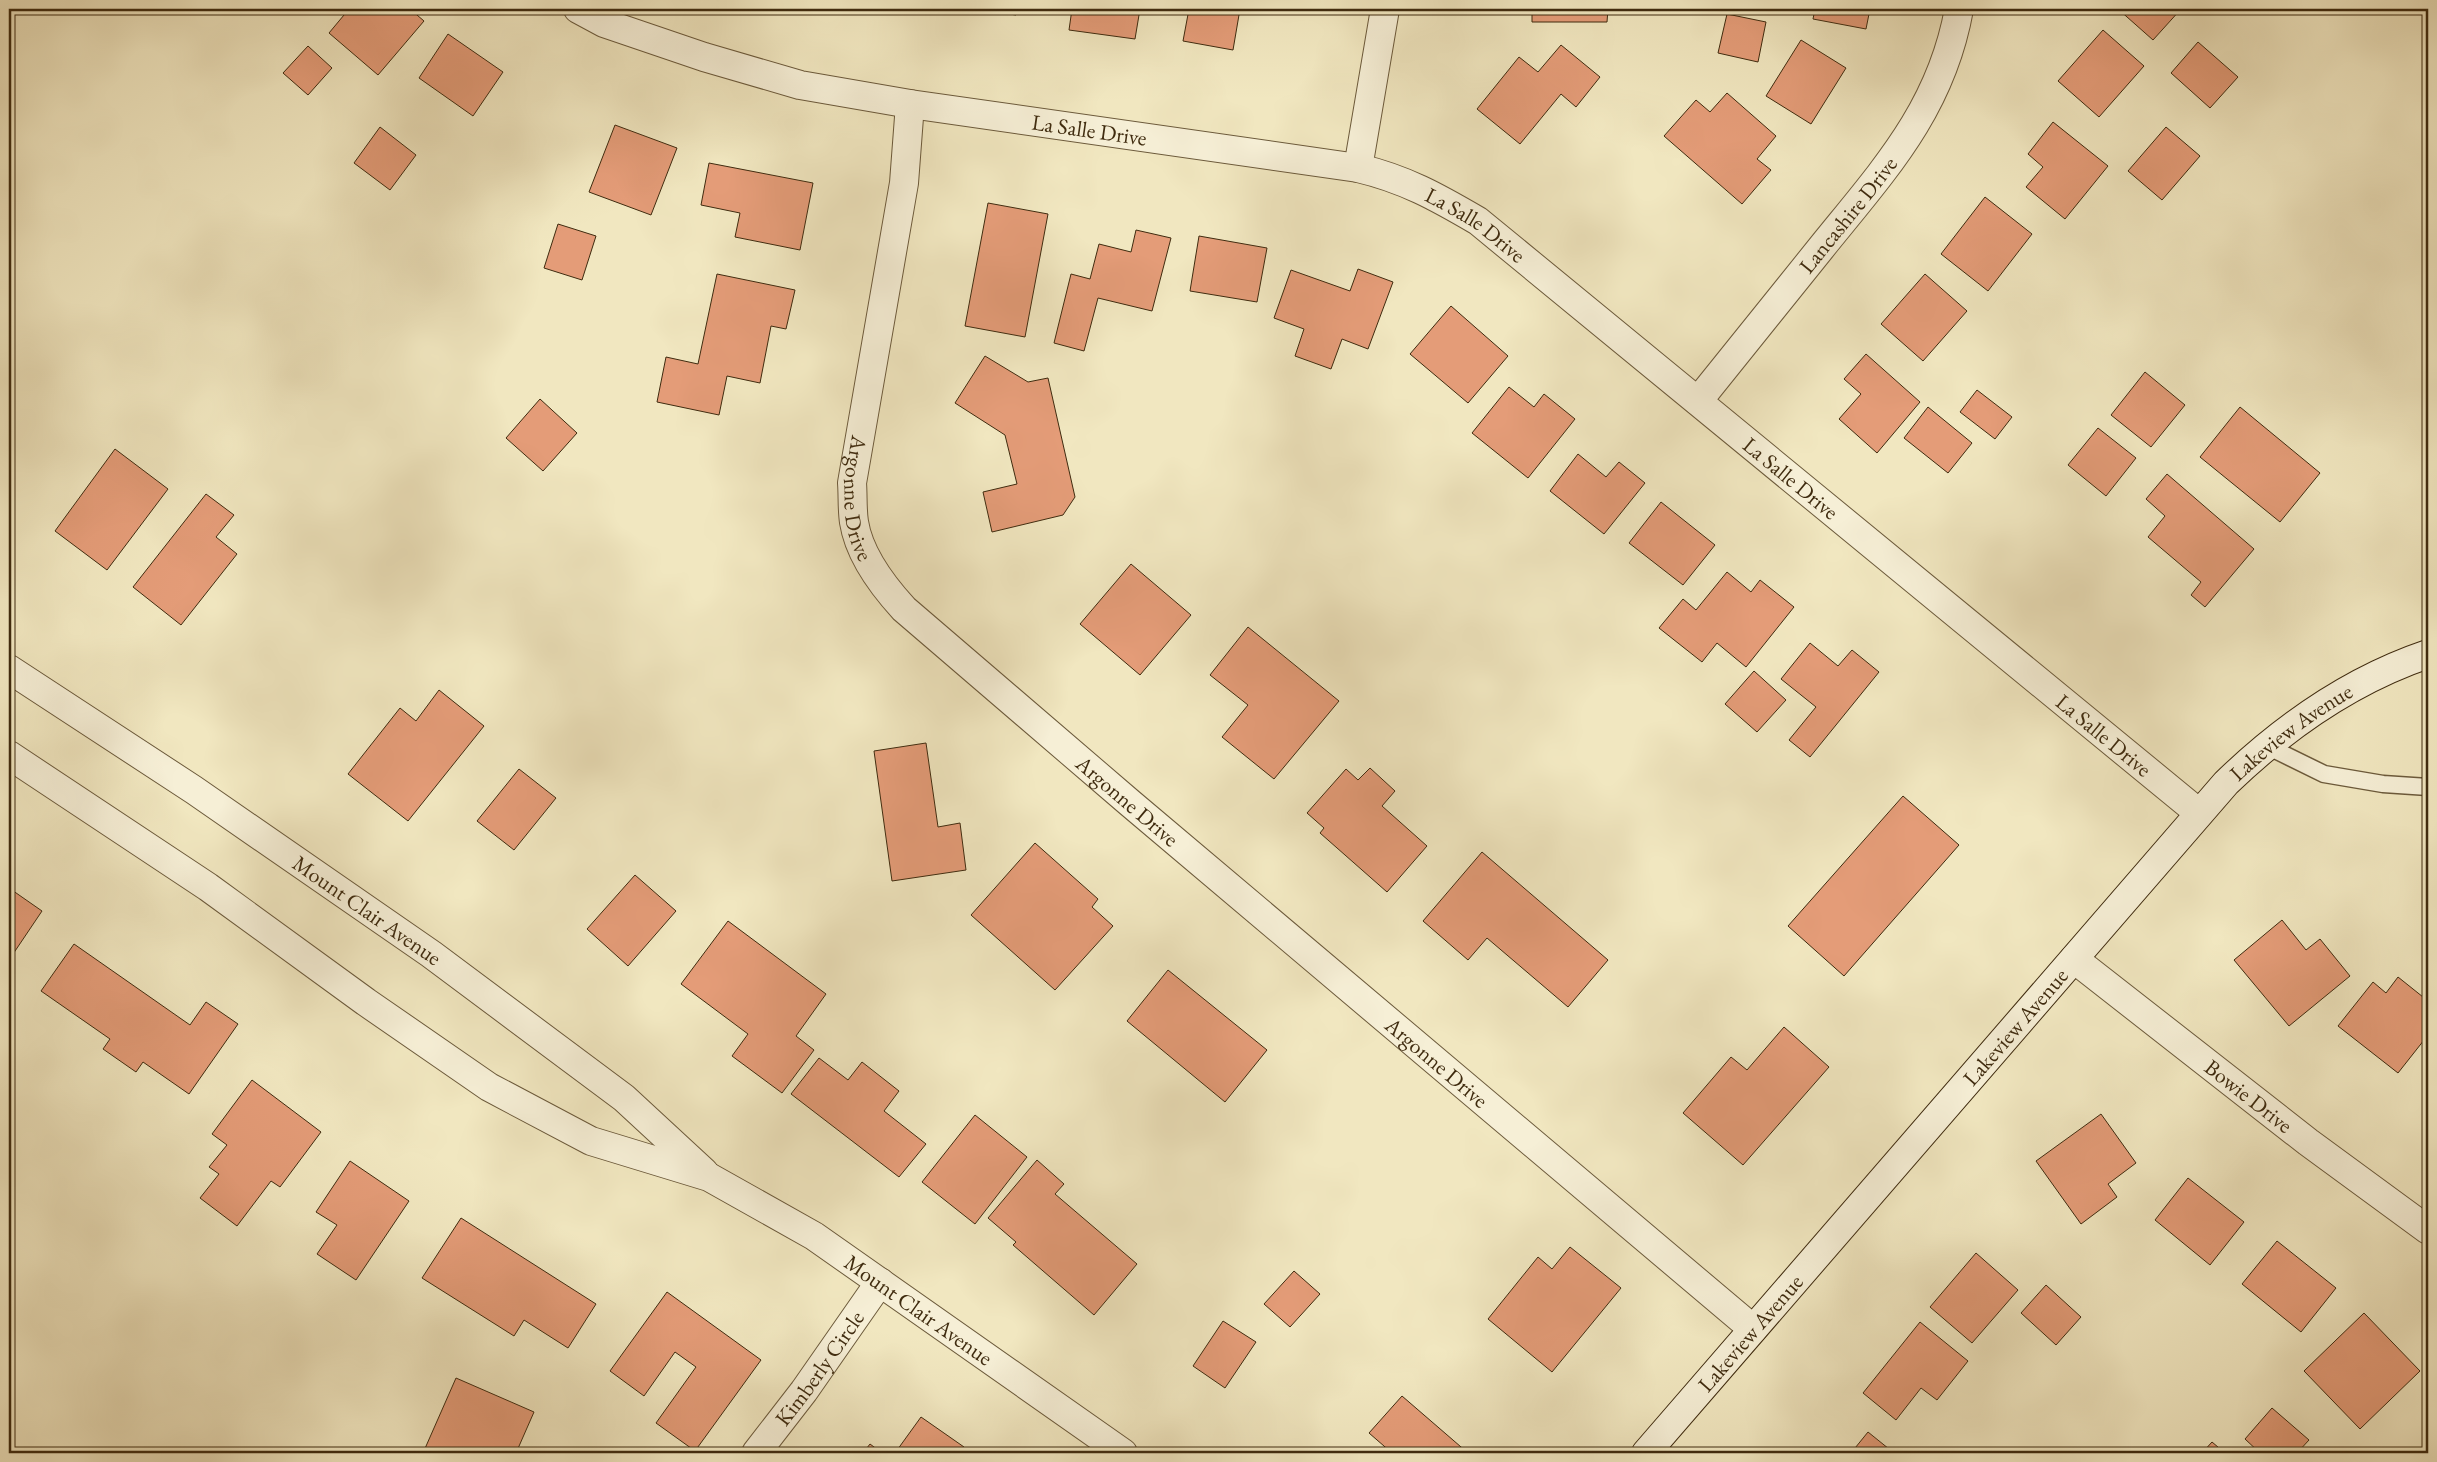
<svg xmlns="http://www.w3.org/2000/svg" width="2437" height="1462" font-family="'EB Garamond',serif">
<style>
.building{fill:#e49c78;stroke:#3f2b0f}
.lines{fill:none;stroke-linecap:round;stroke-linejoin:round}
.lane-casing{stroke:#6c5a3b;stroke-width:19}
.street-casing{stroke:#6c5a3b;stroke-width:30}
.secondary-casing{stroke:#3f2b0f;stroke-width:30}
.lane{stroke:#f6efd6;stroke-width:16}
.street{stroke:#f6efd6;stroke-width:28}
.secondary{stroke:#f6efd6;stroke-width:28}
.labels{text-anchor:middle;stroke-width:4;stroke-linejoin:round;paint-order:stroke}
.street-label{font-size:22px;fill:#3f2b0f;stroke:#f6efd6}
</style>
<rect width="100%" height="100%" fill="#f1e7c0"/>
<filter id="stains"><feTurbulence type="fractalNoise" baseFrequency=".004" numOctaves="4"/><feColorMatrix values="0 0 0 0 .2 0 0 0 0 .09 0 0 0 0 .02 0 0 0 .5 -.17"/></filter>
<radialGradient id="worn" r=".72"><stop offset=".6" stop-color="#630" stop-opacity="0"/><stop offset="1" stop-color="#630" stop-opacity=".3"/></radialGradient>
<!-- building -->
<g class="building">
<path d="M349,9H410L424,21L378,75L329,33Z"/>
<path d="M976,9H1017L1016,15Z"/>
<path d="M1072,9H1140L1135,39L1069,30Z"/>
<path d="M1189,9H1240L1233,50L1183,41Z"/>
<path d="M1532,9H1608L1607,22H1532Z"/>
<path d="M1815,9H1870L1866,29L1813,19Z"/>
<path d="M2118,9H2181L2153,40Z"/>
<path d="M1727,14L1766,22L1758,62L1718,53Z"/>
<path d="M2103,30L2144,66L2099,117L2058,81Z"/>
<path d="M448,34L503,72L473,116L419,78Z"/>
<path d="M1801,40L1846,68L1811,124L1766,96Z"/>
<path d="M2198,42L2238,77L2210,108L2171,73Z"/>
<path d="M1561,45L1600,77L1576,107L1561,94L1520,144L1477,109L1519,57L1538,72Z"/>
<path d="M308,46L332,68L308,95L283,73Z"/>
<path d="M1727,93L1776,136L1757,159L1771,170L1742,204L1664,136L1696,100L1710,112Z"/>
<path d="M2053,122L2108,166L2065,219L2026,187L2043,167L2028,154Z"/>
<path d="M615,125L677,148L651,215L589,192Z"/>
<path d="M380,127L416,155L390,190L354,163Z"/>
<path d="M2166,127L2200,156L2162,200L2128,171Z"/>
<path d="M709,163L813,183L800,250L735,237L740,213L701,205Z"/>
<path d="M1985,197L2032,234L1988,291L1941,254Z"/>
<path d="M988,203L1048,214L1025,337L965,326Z"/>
<path d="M558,224L596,236L582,280L544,268Z"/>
<path d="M1136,230L1171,238L1152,311L1098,298L1084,351L1054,343L1071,274L1090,279L1099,244L1131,252Z"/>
<path d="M1199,236L1267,248L1257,302L1190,291Z"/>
<path d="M1358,269L1393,282L1368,349L1342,339L1331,369L1295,356L1304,329L1274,318L1291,270L1350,291Z"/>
<path d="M717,274L795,290L786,329L771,326L760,383L727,376L719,415L657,402L666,357L698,364Z"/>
<path d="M1925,274L1967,311L1923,361L1881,324Z"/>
<path d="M1451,306L1508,356L1468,403L1410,354Z"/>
<path d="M1866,354L1920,402L1877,453L1839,419L1861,394L1844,379Z"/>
<path d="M985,356L1028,382L1048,378L1075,497L1063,515L992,532L983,492L1017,484L1005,435L955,403Z"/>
<path d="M2145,372L2185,405L2151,447L2111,415Z"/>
<path d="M1509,387L1534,407L1544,394L1575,419L1528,478L1472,433Z"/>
<path d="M1977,390L2012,417L1995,439L1960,412Z"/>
<path d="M540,399L577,433L543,471L506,438Z"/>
<path d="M1928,407L1972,443L1948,473L1904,438Z"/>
<path d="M2240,407L2320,473L2280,522L2200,457Z"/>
<path d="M2098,428L2136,458L2106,496L2068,465Z"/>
<path d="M115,449L168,489L107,570L55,531Z"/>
<path d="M1578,454L1606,477L1619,462L1645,483L1604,534L1550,491Z"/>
<path d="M2167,474L2254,549L2205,607L2191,595L2201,582L2148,537L2165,516L2146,499Z"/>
<path d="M206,494L234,515L216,537L237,554L181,625L133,587Z"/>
<path d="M1661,502L1715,545L1683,585L1629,543Z"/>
<path d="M1131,564L1191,615L1140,675L1080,624Z"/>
<path d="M1727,572L1751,592L1760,580L1794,607L1746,667L1717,643L1702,662L1659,628L1683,599L1696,610Z"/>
<path d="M1248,627L1339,701L1274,779L1222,737L1248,705L1210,675Z"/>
<path d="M1810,643L1838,666L1852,650L1879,672L1810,757L1789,740L1816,707L1781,679Z"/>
<path d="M1754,671L1786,700L1757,732L1725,704Z"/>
<path d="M439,690L484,726L408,821L348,774L400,708L416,721Z"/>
<path d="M926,743L938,827L960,823L966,870L892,881L874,751Z"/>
<path d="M1370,768L1395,791L1382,806L1427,846L1387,892L1320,833L1324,828L1307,813L1346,769L1358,780Z"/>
<path d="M519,769L556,798L514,850L477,821Z"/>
<path d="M1903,796L1959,845L1844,976L1788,926Z"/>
<path d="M1035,843L1098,899L1092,907L1113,926L1055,990L971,915Z"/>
<path d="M1482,852L1608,960L1568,1007L1487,938L1468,960L1423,921Z"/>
<path d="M635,875L676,911L628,966L587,929Z"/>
<path d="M9,888L42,911L9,960Z"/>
<path d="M2282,920L2306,950L2320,939L2350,976L2289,1026L2234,960Z"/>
<path d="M728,921L826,994L796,1036L814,1050L782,1093L732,1056L748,1034L681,984Z"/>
<path d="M74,944L190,1025L206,1002L238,1024L189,1094L143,1062L136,1072L103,1049L110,1039L41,991Z"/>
<path d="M1168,970L1267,1050L1225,1102L1127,1021Z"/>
<path d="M2398,977L2428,1001V1035L2398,1073L2338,1026L2373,982L2386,993Z"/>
<path d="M1784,1027L1829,1067L1743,1165L1683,1113L1731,1057L1747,1070Z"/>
<path d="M819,1058L848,1080L862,1062L899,1091L884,1111L926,1144L899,1177L791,1094Z"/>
<path d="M252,1080L321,1132L280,1187L271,1181L237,1226L200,1198L219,1174L209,1167L227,1145L212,1134Z"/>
<path d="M2101,1114L2136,1163L2108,1184L2117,1197L2081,1224L2036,1161Z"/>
<path d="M975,1115L1027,1157L975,1224L922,1182Z"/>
<path d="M1037,1160L1064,1184L1055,1194L1137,1264L1094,1315L1013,1245L1016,1242L988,1218Z"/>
<path d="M350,1161L409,1201L356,1280L317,1254L337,1225L316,1212Z"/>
<path d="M2188,1178L2244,1222L2210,1265L2155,1220Z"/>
<path d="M461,1218L596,1304L568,1348L524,1320L514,1336L422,1278Z"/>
<path d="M2277,1241L2336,1288L2301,1332L2242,1284Z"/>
<path d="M1570,1247L1621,1288L1552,1372L1488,1319L1538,1257L1552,1269Z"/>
<path d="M1976,1253L2018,1290L1972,1343L1930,1307Z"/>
<path d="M1294,1271L1320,1294L1290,1327L1264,1304Z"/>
<path d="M2046,1285L2081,1317L2056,1345L2021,1313Z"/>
<path d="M667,1292L761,1360L695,1451L656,1423L696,1367L675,1352L644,1396L610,1371Z"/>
<path d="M2364,1313L2420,1371L2360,1429L2304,1371Z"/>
<path d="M1223,1321L1256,1342L1225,1388L1193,1366Z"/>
<path d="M1920,1322L1968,1361L1937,1400L1921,1388L1896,1420L1863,1393Z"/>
<path d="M456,1378L534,1412L516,1453H489L483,1451L482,1453H423Z"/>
<path d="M1402,1396L1468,1453H1392L1369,1433Z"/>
<path d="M2272,1408L2309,1440L2297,1453H2260L2245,1439Z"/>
<path d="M921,1417L964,1447L959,1453H895Z"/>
<path d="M1868,1432L1894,1453H1851Z"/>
<path d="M2212,1442L2225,1453H2202Z"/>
<path d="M870,1444L882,1453H863Z"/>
</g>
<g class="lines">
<!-- lane casing -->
<g class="lane-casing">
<path id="lane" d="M2267,746L2324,774L2383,784L2428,787"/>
</g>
<!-- street casing -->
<g class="street-casing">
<g id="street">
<path id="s1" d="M578,9L604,23L704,57L800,85L910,104L1358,168C1405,179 1437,197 1478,221L2199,813"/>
<path id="s2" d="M910,104L904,183L852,483C853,495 852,509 854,522C859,554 882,585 904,609L1130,803L1753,1329"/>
<path d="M1358,168L1385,9"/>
<path id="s3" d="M1698,401C1739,350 1780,299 1821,248C1883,171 1941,110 1959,9"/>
<path id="s4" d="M9,669L194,790L431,954L624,1098L704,1172"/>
<path id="s5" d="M9,755L208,887L366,1002L489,1087L591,1141L709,1177L814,1236L1123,1453"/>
<path id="s6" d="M2074,959L2308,1142L2428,1230"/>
<path id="s7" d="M756,1453L804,1391L880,1282"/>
</g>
</g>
<!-- secondary casing -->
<g class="secondary-casing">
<g id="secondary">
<path id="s8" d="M1646,1453L2226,783C2284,727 2351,680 2428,654"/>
</g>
</g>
<!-- lane -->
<use href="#lane" class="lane"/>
<!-- street -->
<use href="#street" class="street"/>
<!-- secondary -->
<use href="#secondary" class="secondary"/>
</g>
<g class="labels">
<!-- street labels -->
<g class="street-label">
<text dy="8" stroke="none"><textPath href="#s1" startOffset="528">La Salle Drive</textPath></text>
<text dy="8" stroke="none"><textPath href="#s3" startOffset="239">Lancashire Drive</textPath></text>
<text dy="8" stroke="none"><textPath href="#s1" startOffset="931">La Salle Drive</textPath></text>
<text dy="8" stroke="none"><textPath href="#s1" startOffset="1336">La Salle Drive</textPath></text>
<text dy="8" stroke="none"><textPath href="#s2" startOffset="399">Argonne Drive</textPath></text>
<text dy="8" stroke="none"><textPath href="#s8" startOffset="969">Lakeview Avenue</textPath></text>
<text dy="8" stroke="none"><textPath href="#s1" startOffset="1741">La Salle Drive</textPath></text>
<text dy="8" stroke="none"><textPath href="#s2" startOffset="819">Argonne Drive</textPath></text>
<text dy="8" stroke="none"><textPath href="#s4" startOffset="432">Mount Clair Avenue</textPath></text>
<text dy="8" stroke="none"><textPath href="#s8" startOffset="564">Lakeview Avenue</textPath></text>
<text dy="8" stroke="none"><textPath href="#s2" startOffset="1224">Argonne Drive</textPath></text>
<text dy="8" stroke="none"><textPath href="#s6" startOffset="222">Bowie Drive</textPath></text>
<text dy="8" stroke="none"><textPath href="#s5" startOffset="1071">Mount Clair Avenue</textPath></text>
<text dy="8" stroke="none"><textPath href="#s8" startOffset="159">Lakeview Avenue</textPath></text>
<text dy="8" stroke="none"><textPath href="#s7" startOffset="106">Kimberly Circle</textPath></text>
</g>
</g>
<!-- margin -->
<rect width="2437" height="1462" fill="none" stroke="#f1e7c0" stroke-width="30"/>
<rect x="10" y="10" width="2417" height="1442" fill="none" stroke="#3f2b0f" stroke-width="2.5"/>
<rect x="15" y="15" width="2407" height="1432" fill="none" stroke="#3f2b0f"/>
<rect width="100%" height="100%" filter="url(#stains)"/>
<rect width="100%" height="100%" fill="url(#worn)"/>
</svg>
